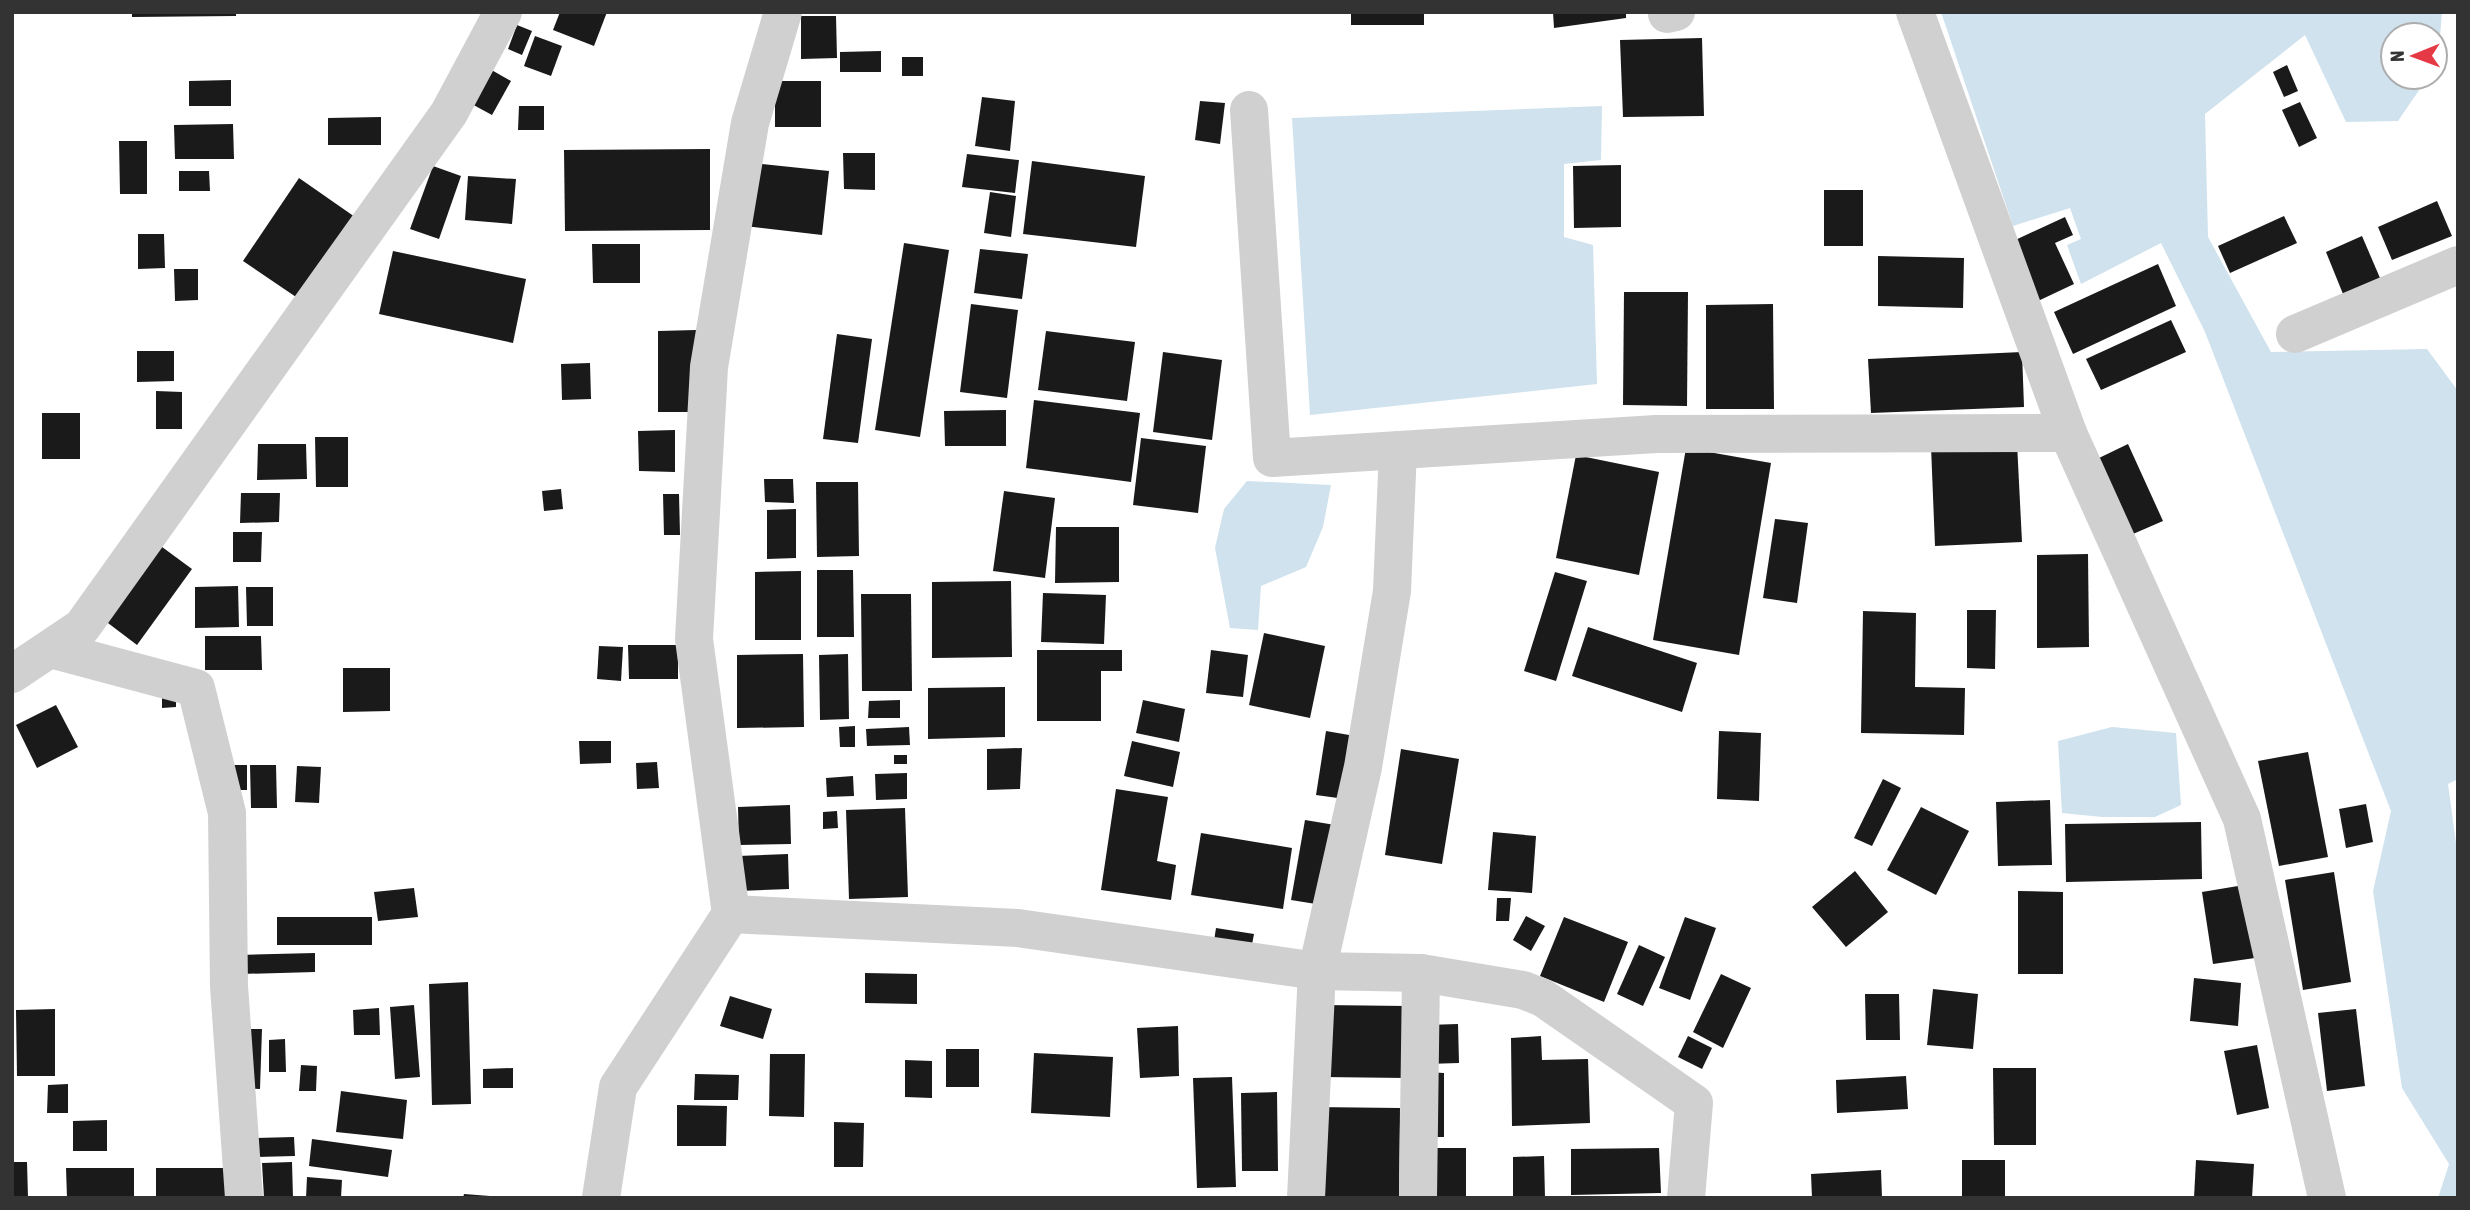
<svg xmlns="http://www.w3.org/2000/svg" width="2470" height="1210" font-family="'Asap Condensed',sans-serif">
<style>
.water{fill:#cfe2ee}
.building{fill:#1a1a1a}
.lines{fill:none;stroke-linecap:round;stroke-linejoin:round}
.minor{stroke:#d0d0d0;stroke-width:38}
</style>
<rect width="100%" height="100%" fill="#fff"/>
<!-- water -->
<g class="water">
<path d="M1941,12H2442L2438,63L2435,67V35H2393V77H2428L2398,121L2346,122L2305,35L2205,114L2208,237L2271,352L2427,349L2458,391V779L2448,784L2458,858V1198H2438L2449,1164L2402,1088L2373,891L2391,811L2205,332L2161,243L2081,284L2067,245L2081,239L2070,208L2013,226Z"/>
<path d="M1602,106L1601,160L1564,164V237L1593,245L1597,384L1310,415L1292,118Z"/>
<path d="M1247,481L1331,485L1323,527L1306,567L1261,586L1258,630L1230,628L1215,548L1224,509Z"/>
<path d="M2112,727L2176,733L2181,805L2155,817H2102L2062,813L2058,741Z"/>
</g>
<!-- building -->
<g class="building">
<path d="M132,12H236V16L132,17Z"/>
<path d="M560,12H607L594,46L553,30Z"/>
<rect x="1351" y="12" width="73" height="13"/>
<path d="M1553,12H1626V18L1554,28Z"/>
<path d="M801,16H836L837,58L801,59Z"/>
<path d="M517,25L532,31L522,55L508,49Z"/>
<path d="M535,36L562,46L551,76L524,66Z"/>
<path d="M1702,38L1704,116L1623,117L1620,40Z"/>
<path d="M881,51V72H840V52Z"/>
<rect x="902" y="57" width="21" height="19"/>
<path d="M2287,65L2298,91L2284,97L2273,72Z"/>
<path d="M488,68L511,81L492,115L468,102Z"/>
<path d="M231,80V106H189V81Z"/>
<rect x="775" y="81" width="46" height="46"/>
<path d="M982,97L1015,101L1010,151L975,146Z"/>
<path d="M1200,101L1225,103L1220,144L1195,140Z"/>
<path d="M2300,102L2317,138L2299,147L2282,110Z"/>
<path d="M519,106H544V130H518Z"/>
<path d="M381,117V145H328V118Z"/>
<path d="M233,124L234,159H175L174,125Z"/>
<path d="M119,141H147V194H120Z"/>
<path d="M710,149V230L565,231L564,150Z"/>
<path d="M843,153H875V190L844,189Z"/>
<path d="M967,154L1019,160L1015,193L962,187Z"/>
<path d="M1032,161L1145,176L1136,247L1023,234Z"/>
<path d="M753,163L829,171L822,235L745,226Z"/>
<path d="M1621,165V227L1574,228L1573,166Z"/>
<path d="M433,166L461,176L439,239L410,229Z"/>
<path d="M179,171H209L210,191H179Z"/>
<path d="M468,176L516,179L512,224L465,220Z"/>
<path d="M299,178L355,217L299,299L243,261Z"/>
<rect x="1824" y="190" width="39" height="56"/>
<path d="M990,192L1016,196L1011,237L984,233Z"/>
<path d="M2437,201L2452,236L2392,260L2378,227Z"/>
<path d="M2284,216L2297,243L2230,273L2218,246Z"/>
<path d="M2065,217L2073,235L2055,243L2074,284L2038,301L2011,242Z"/>
<path d="M138,234H164L165,268L138,269Z"/>
<path d="M2362,236L2380,278L2343,294L2326,252Z"/>
<path d="M904,243L949,250L920,437L875,430Z"/>
<path d="M592,244H640V283H593Z"/>
<path d="M980,249L1028,254L1022,299L974,293Z"/>
<path d="M393,251L526,279L513,343L379,314Z"/>
<path d="M1878,256L1964,258L1963,308L1878,306Z"/>
<path d="M2158,264L2176,306L2073,354L2054,312Z"/>
<path d="M174,269H198V300L175,301Z"/>
<path d="M1624,292H1688L1687,406L1623,405Z"/>
<path d="M971,304L1018,310L1007,398L960,392Z"/>
<path d="M1773,304L1774,409H1706V305Z"/>
<path d="M2171,320L2186,352L2101,390L2086,359Z"/>
<path d="M696,330L697,412H658V331Z"/>
<path d="M1046,331L1135,342L1127,401L1038,390Z"/>
<path d="M837,334L872,339L858,443L823,439Z"/>
<path d="M137,351H174V381L137,382Z"/>
<path d="M1163,352L1222,360L1212,440L1153,432Z"/>
<path d="M2022,352L2024,407L1871,413L1868,359Z"/>
<path d="M590,363L591,399L562,400L561,364Z"/>
<path d="M156,391L182,392V429H156Z"/>
<path d="M1034,400L1140,413L1131,482L1026,468Z"/>
<path d="M1006,410V446H945L944,411Z"/>
<rect x="42" y="413" width="38" height="46"/>
<path d="M675,430V472L639,471L638,431Z"/>
<path d="M315,437H348V487H316Z"/>
<path d="M1141,438L1206,446L1198,513L1133,505Z"/>
<path d="M2017,443L2022,542L1935,546L1931,446Z"/>
<path d="M258,444H306L307,479L257,480Z"/>
<path d="M2128,444L2163,521L2133,534L2099,458Z"/>
<path d="M1686,448L1771,463L1739,655L1653,640Z"/>
<path d="M1576,455L1659,472L1639,575L1556,558Z"/>
<path d="M764,479H793L794,503L765,502Z"/>
<path d="M816,482H858L859,556L817,557Z"/>
<path d="M561,489L563,509L544,511L542,491Z"/>
<path d="M1004,491L1055,498L1045,578L993,571Z"/>
<path d="M241,493H280L279,522L240,523Z"/>
<path d="M663,494H679L680,535H664Z"/>
<path d="M796,509V558L767,559V510Z"/>
<path d="M1775,519L1808,523L1797,603L1763,598Z"/>
<path d="M1056,527H1119V582L1055,583Z"/>
<path d="M233,532H262L261,562H233Z"/>
<path d="M158,544L192,569L137,645L104,620Z"/>
<path d="M2088,554L2089,647L2037,648V555Z"/>
<path d="M817,570H853L854,637H817Z"/>
<path d="M801,571V640H755V572Z"/>
<path d="M1555,572L1587,581L1556,681L1524,671Z"/>
<path d="M1011,581L1012,657L932,658V582Z"/>
<path d="M238,586L239,627L195,628V587Z"/>
<path d="M246,587H273V626H247Z"/>
<path d="M1043,593L1106,595L1104,644L1041,642Z"/>
<path d="M861,594H911L912,691H862Z"/>
<path d="M1967,610H1996L1995,669L1967,668Z"/>
<path d="M1863,611L1916,613L1915,687L1965,688L1964,735L1861,733Z"/>
<path d="M1588,627L1697,663L1682,712L1572,676Z"/>
<path d="M1264,633L1325,646L1310,718L1249,705Z"/>
<path d="M205,636H261L262,670H205Z"/>
<path d="M628,645H678V679H629Z"/>
<path d="M599,646L623,647L621,681L597,679Z"/>
<path d="M1037,650H1122V671H1101V721H1037Z"/>
<path d="M1211,650L1248,655L1243,697L1206,693Z"/>
<path d="M803,654L804,727L737,728V655Z"/>
<path d="M848,654L849,719L820,720L819,655Z"/>
<path d="M343,668H390V711L343,712Z"/>
<path d="M162,685H176V707L162,708Z"/>
<path d="M1005,687V737L928,739V688Z"/>
<path d="M900,700V718H868L869,701Z"/>
<path d="M1143,700L1185,709L1179,742L1136,733Z"/>
<path d="M56,705L78,747L37,768L16,725Z"/>
<path d="M855,726V747H840L839,727Z"/>
<path d="M909,727L910,745L867,746L866,729Z"/>
<path d="M1326,731L1355,736L1345,799L1316,795Z"/>
<path d="M1719,731L1761,733L1759,801L1717,799Z"/>
<path d="M579,741H611V763L580,764Z"/>
<path d="M1132,741L1180,752L1173,787L1124,776Z"/>
<path d="M1022,748L1020,789L987,790V749Z"/>
<path d="M1401,749L1459,759L1442,864L1385,855Z"/>
<path d="M2308,752L2328,857L2279,866L2258,761Z"/>
<rect x="894" y="755" width="13" height="9"/>
<path d="M657,762L659,788L637,789L636,763Z"/>
<rect x="225" y="765" width="22" height="25"/>
<path d="M250,765H276L277,808H251Z"/>
<path d="M297,766L321,767L319,803L295,802Z"/>
<path d="M907,773V799L876,800L875,774Z"/>
<path d="M853,776L854,796L827,797L826,778Z"/>
<path d="M1883,779L1901,788L1872,846L1854,838Z"/>
<path d="M1116,789L1168,797L1157,861L1176,865L1171,900L1101,890Z"/>
<path d="M2050,800L2052,865L1998,866L1996,802Z"/>
<path d="M2366,804L2373,842L2346,848L2339,809Z"/>
<path d="M790,805L791,844L739,845L738,807Z"/>
<path d="M1921,807L1969,831L1936,895L1887,870Z"/>
<path d="M905,808L908,897L849,899L846,810Z"/>
<path d="M837,811L838,828L823,829V812Z"/>
<path d="M1305,820L1335,825L1322,905L1291,900Z"/>
<path d="M2201,822L2202,879L2066,882L2065,824Z"/>
<path d="M1493,832L1536,836L1532,893L1488,890Z"/>
<path d="M1201,833L1292,848L1283,909L1191,895Z"/>
<path d="M788,854L789,889L739,891L738,856Z"/>
<path d="M1855,871L1888,912L1846,947L1812,907Z"/>
<path d="M2334,872L2351,982L2303,990L2285,880Z"/>
<path d="M2250,884L2262,957L2213,964L2202,892Z"/>
<path d="M414,888L418,917L378,921L374,892Z"/>
<path d="M2018,891L2063,892V974H2018Z"/>
<path d="M1497,898H1511L1509,921H1496Z"/>
<path d="M1526,916L1545,926L1531,951L1513,940Z"/>
<rect x="277" y="917" width="95" height="28"/>
<path d="M1564,917L1628,942L1604,1002L1540,976Z"/>
<path d="M1685,917L1716,928L1690,1000L1659,988Z"/>
<path d="M1216,928L1254,934L1248,966L1211,961Z"/>
<path d="M1639,945L1665,957L1643,1006L1617,994Z"/>
<path d="M315,953V972L240,974L239,955Z"/>
<path d="M865,973L917,974V1004L865,1003Z"/>
<path d="M1721,974L1751,988L1723,1048L1693,1032Z"/>
<path d="M2194,978L2241,983L2238,1026L2190,1021Z"/>
<path d="M468,982L471,1104L432,1105L429,984Z"/>
<path d="M1933,989L1978,994L1973,1049L1927,1045Z"/>
<path d="M1865,994H1899L1900,1040H1866Z"/>
<path d="M730,996L772,1009L763,1039L720,1026Z"/>
<path d="M414,1005L420,1077L395,1079L390,1007Z"/>
<path d="M1322,1005L1407,1006L1406,1078L1322,1077Z"/>
<path d="M379,1008L380,1035H354L353,1010Z"/>
<path d="M55,1009V1076H17L16,1010Z"/>
<path d="M2356,1009L2365,1086L2327,1091L2318,1013Z"/>
<path d="M1458,1024L1459,1063L1427,1064V1025Z"/>
<path d="M1178,1026L1179,1076L1140,1078L1137,1028Z"/>
<path d="M244,1029H262L260,1089L242,1088Z"/>
<path d="M1541,1036L1542,1060L1588,1059L1590,1123L1512,1126L1511,1038Z"/>
<path d="M1688,1036L1712,1048L1702,1069L1678,1057Z"/>
<path d="M285,1039L286,1072H269V1040Z"/>
<path d="M2257,1045L2269,1108L2237,1115L2224,1051Z"/>
<rect x="946" y="1049" width="33" height="38"/>
<path d="M1034,1053L1113,1057L1110,1117L1031,1113Z"/>
<path d="M770,1054H805L804,1117L769,1116Z"/>
<path d="M905,1060L932,1061V1098L905,1097Z"/>
<path d="M301,1065L317,1066L316,1091H299Z"/>
<path d="M513,1068V1088H483V1069Z"/>
<path d="M1993,1068H2036V1145H1994Z"/>
<path d="M1427,1072L1444,1073V1137H1427Z"/>
<path d="M695,1074L739,1075L738,1100H694Z"/>
<path d="M1906,1076L1908,1109L1837,1113L1836,1080Z"/>
<path d="M1232,1077L1236,1187L1197,1188L1193,1078Z"/>
<path d="M68,1084V1113H47L48,1085Z"/>
<path d="M341,1091L407,1100L403,1139L336,1132Z"/>
<path d="M1277,1092L1278,1171H1242L1241,1093Z"/>
<path d="M677,1105L727,1106L726,1146H677Z"/>
<path d="M1314,1107L1400,1108L1399,1198H1313Z"/>
<path d="M107,1120V1151H73V1121Z"/>
<path d="M834,1122L864,1123L863,1167H834Z"/>
<path d="M294,1137L295,1156L256,1157L255,1138Z"/>
<path d="M312,1139L392,1150L388,1177L309,1166Z"/>
<rect x="1426" y="1148" width="40" height="50"/>
<path d="M1659,1148L1661,1193L1571,1195V1149Z"/>
<path d="M1544,1156L1545,1198H1513V1157Z"/>
<rect x="1962" y="1160" width="43" height="38"/>
<path d="M2196,1160L2254,1164L2252,1198H2194Z"/>
<path d="M12,1162H27L28,1198H12Z"/>
<path d="M292,1162L293,1198H264L262,1163Z"/>
<path d="M66,1168H134V1198H67Z"/>
<rect x="156" y="1168" width="69" height="30"/>
<path d="M1881,1170L1882,1198H1812L1811,1174Z"/>
<path d="M307,1177L342,1180L341,1198H306Z"/>
<path d="M464,1194L490,1196V1198H463Z"/>
</g>
<g class="lines">
<!-- minor -->
<g class="minor">
<path d="M1667,12V14L1676,12"/>
<path d="M1915,12L2068,433L2242,819L2327,1198"/>
<path d="M1249,110L1272,458L1656,434L2068,433"/>
<path d="M2295,334L2458,265"/>
<path d="M50,649L196,688L227,813L229,986L244,1198"/>
<path d="M12,674L82,627L449,113L503,12"/>
<path d="M731,914L1018,928L1317,971L1421,973L1523,990L1543,998L1694,1103L1686,1198"/>
<path d="M601,1198L618,1087L731,914L694,639L709,367L750,123L783,12"/>
<path d="M1306,1198L1317,971L1363,767L1392,591L1398,450"/>
<path d="M1418,1198L1421,973"/>
</g>
</g>
<!-- border -->
<rect width="2470" height="1210" fill="none" stroke="#333333" stroke-width="28"/>
<!-- north arrow -->
<g transform="translate(2414 56) rotate(269)"><circle r="33" fill="#ffffff" stroke="#adadad" stroke-width="2"/>
<path d="M0-5L12 26L0 18L-12 26Z" fill="#e63946"/>
<text y="-10" font-size="19" font-weight="bold" text-anchor="middle" fill="#333333">N</text>
</g>
</svg>
